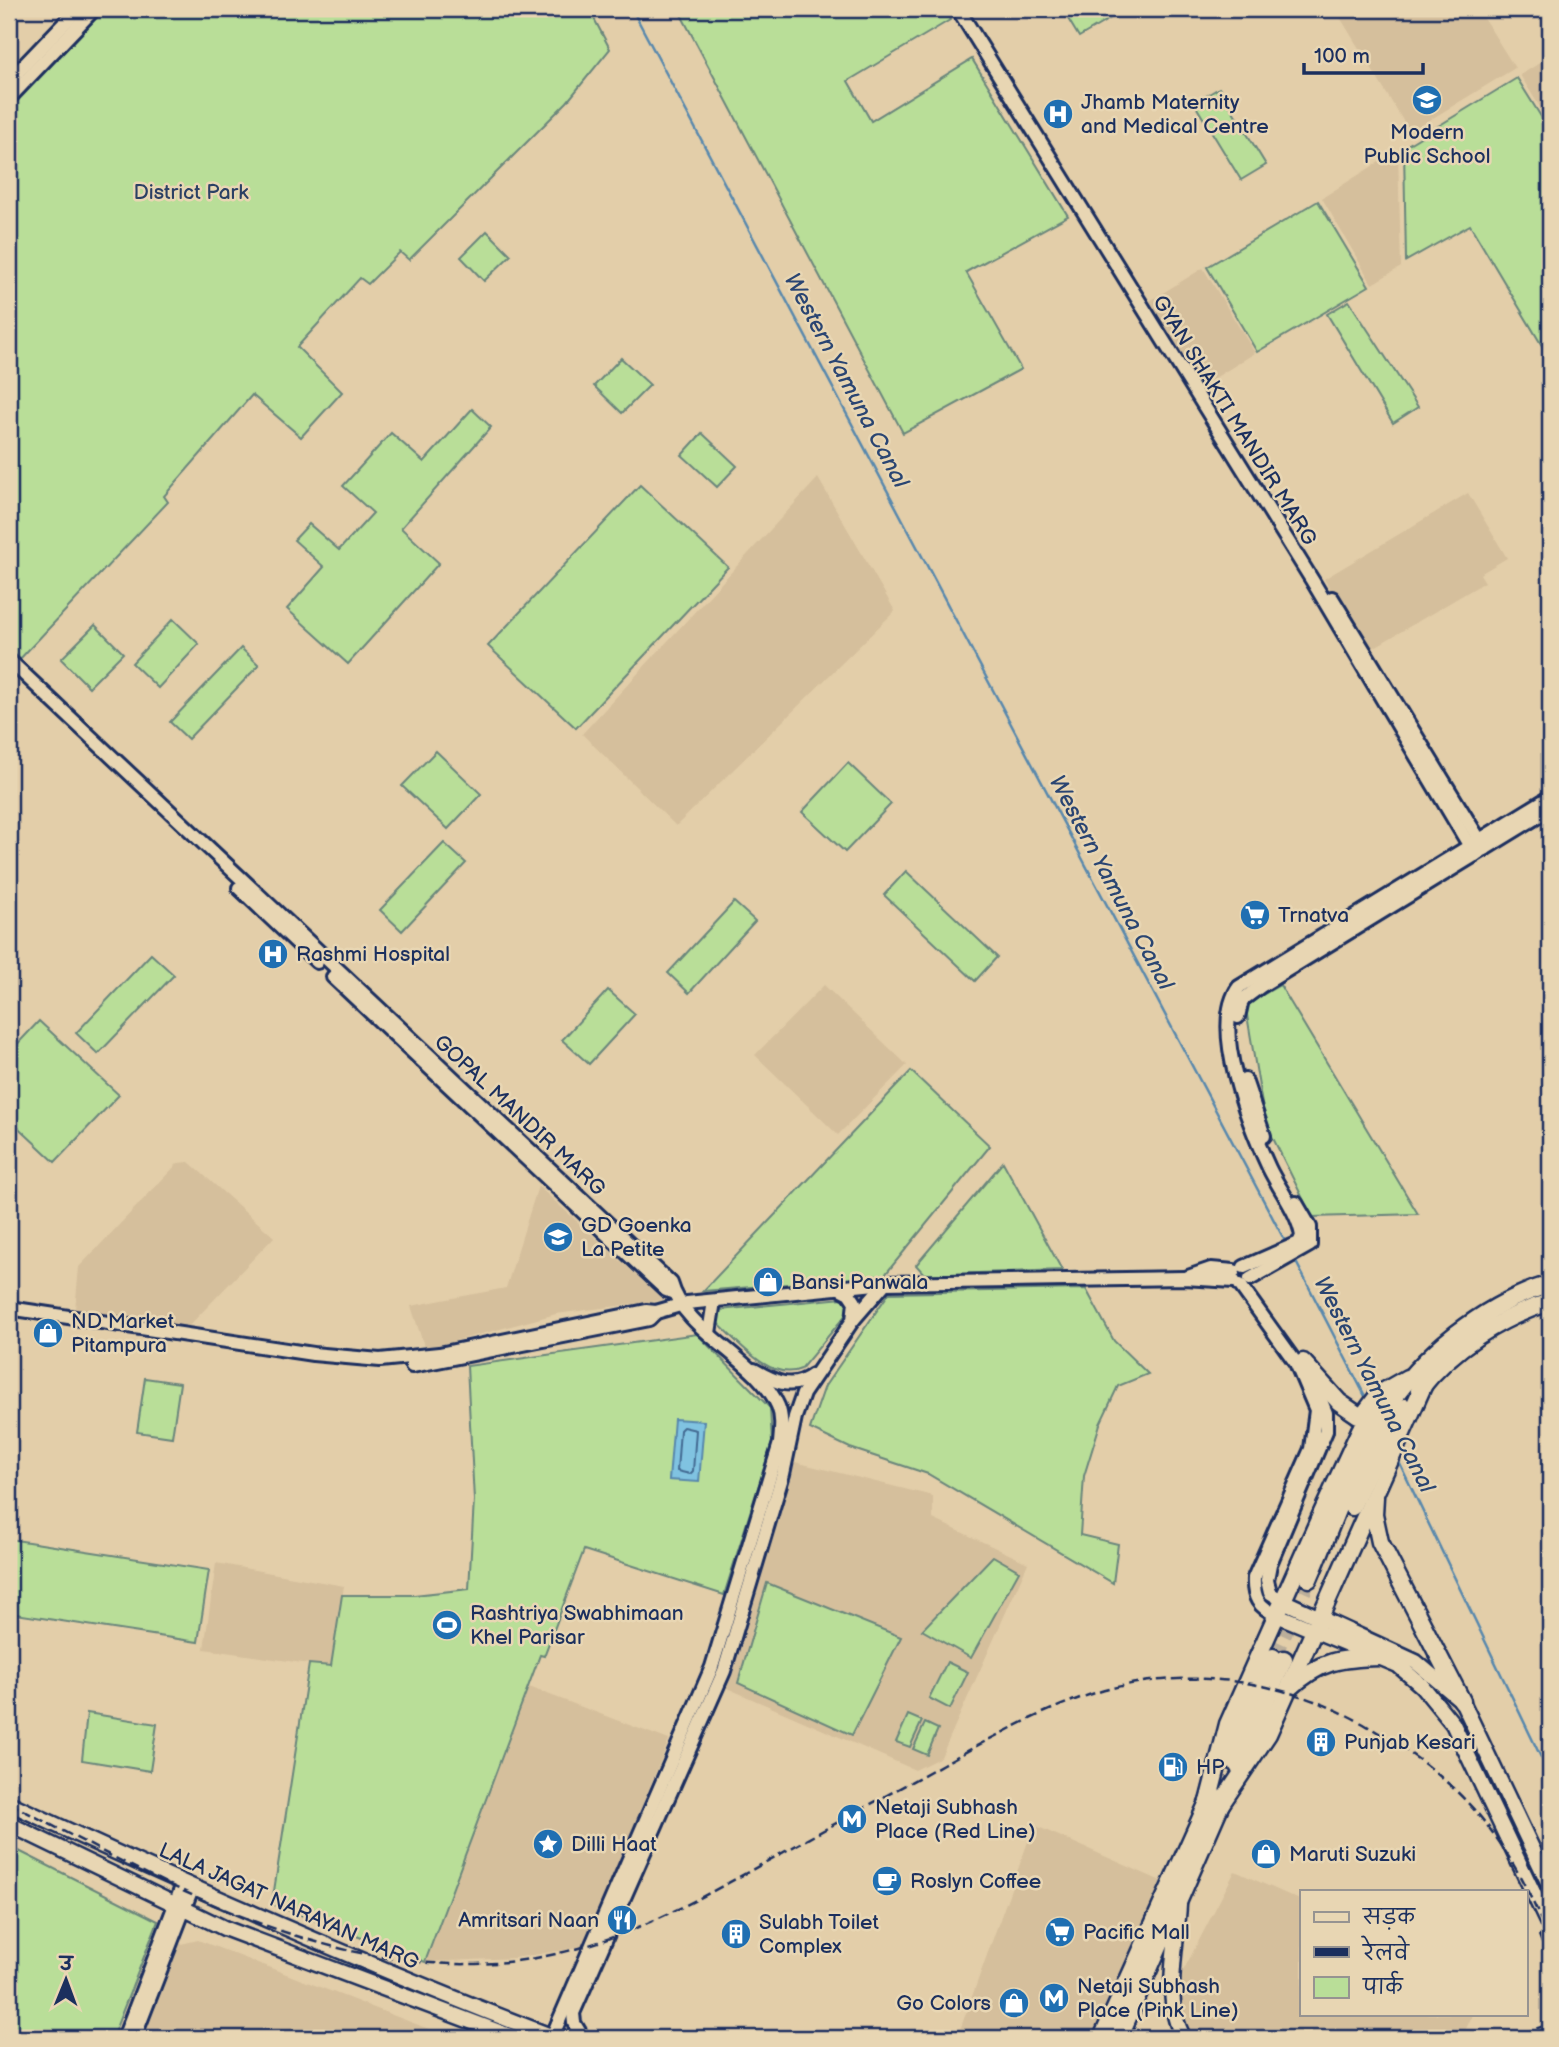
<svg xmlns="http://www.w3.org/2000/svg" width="1559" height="2047" font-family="'Balsamiq Sans','Playpen Sans Deva',sans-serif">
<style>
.built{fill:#d5bf9c}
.green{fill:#b9de98;stroke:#6a867b;stroke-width:2}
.water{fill:#80c3e1;stroke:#5888ad;stroke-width:2}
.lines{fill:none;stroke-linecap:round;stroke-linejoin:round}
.shore{stroke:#436a92;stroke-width:2}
.stream{stroke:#5888ad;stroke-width:2.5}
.primary-tunnel{stroke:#bbae9a;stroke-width:16;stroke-dasharray:16 8;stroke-linecap:butt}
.tertiary-casing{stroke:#1b2f5e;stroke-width:18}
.secondary-casing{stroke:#1b2f5e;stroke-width:19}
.primary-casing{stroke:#1b2f5e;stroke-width:21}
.tertiary{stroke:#e8d6b3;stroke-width:12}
.secondary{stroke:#e8d6b3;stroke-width:14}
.primary{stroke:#e8d6b3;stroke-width:16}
.rail{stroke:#1b2f5e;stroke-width:2.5;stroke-dasharray:10 5;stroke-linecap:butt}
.labels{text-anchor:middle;stroke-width:5;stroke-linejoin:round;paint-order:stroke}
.poi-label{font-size:21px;fill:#1b2f5e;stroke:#e8d6b3;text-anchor:start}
.park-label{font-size:21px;fill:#2b4064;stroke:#e8d6b3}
.street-label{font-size:21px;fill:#1b2f5e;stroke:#e8d6b3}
.water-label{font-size:23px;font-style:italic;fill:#2a4572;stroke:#e8d6b3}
</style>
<rect width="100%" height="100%" fill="#e3cea9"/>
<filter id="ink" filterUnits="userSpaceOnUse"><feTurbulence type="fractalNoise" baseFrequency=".0143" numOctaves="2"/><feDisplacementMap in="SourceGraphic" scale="14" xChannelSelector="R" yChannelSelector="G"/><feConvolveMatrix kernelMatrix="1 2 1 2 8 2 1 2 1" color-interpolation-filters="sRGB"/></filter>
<g filter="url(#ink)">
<!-- built -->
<g class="built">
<path d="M1335,9H1478L1515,68L1410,132Z"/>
<path d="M1550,57V123L1520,75Z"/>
<path d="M1398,150L1401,267L1372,284L1322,198Z"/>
<path d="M1203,268L1255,353L1202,386L1150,301Z"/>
<path d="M818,478L895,611L676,826L582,734Z"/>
<path d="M1468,493L1507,558L1480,574L1485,582L1368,651L1324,579Z"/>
<path d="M824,985L907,1065L838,1135L755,1055Z"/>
<path d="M189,1162L274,1237L188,1327L75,1310L79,1267L178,1163Z"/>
<path d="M538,1186L664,1300L556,1314L425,1349L411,1306L506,1288Z"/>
<path d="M795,1462L933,1496V1519L1028,1563L941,1757L915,1770L727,1688Z"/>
<path d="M216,1563L344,1586L331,1667L204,1649Z"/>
<path d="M529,1687L669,1740L584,1947L514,1958L426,1962Z"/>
<path d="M1034,1825L1161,1881L1092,2038H957Z"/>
<path d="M1235,1871L1302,1901V2014H1473L1465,2031L1451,2038H1190L1178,2003L1180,1977Z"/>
<path d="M198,1940L452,2038H143L177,1945Z"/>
</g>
<!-- green -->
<g class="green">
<path d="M105,9H589L610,49L567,102L409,260L400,252L368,284L360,278L297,347L342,392L301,437L252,395L164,496L168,502L18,661L9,652V110Z"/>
<path d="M678,9H944L950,20L848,81L871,121L972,59L1068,216L966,272L1021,369L903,433Z"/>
<path d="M1062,9H1126L1079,37Z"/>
<path d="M1517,78L1550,131V359L1470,225L1406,261L1404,147Z"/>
<path d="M1219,88L1266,165L1241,180L1194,103Z"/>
<path d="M1318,201L1369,286L1257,352L1207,267Z"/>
<path d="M487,231L511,255L484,281L461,257Z"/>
<path d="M1349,301L1418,407L1393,423L1327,314Z"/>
<path d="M621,358L650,385L622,413L594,386Z"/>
<path d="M472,409L491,427L401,528L439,563L348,664L287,609L324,567L294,540L309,524L339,550L373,513L343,486L391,433L424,462Z"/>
<path d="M702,433L737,466L717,487L682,455Z"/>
<path d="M640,485L728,567L576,728L488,646Z"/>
<path d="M173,619L199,644L158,688L132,663Z"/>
<path d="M95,625L123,653L89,687L61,659Z"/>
<path d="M241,648L259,665L188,739L170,722Z"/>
<path d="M436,751L481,794L448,829L402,786Z"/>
<path d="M848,763L891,804L845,852L802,812Z"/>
<path d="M444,843L466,863L402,931L380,910Z"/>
<path d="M906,871L997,957L975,981L884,895Z"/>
<path d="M734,902L755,921L689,993L668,973Z"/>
<path d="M151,954L174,975L98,1054L76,1033Z"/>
<path d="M1280,985L1418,1214L1312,1217L1265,1122L1247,1015L1248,1003Z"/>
<path d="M608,990L635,1014L589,1064L562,1040Z"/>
<path d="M39,1021L119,1095L55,1162L9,1119V1053Z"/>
<path d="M911,1071L990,1146L884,1276L703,1291Z"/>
<path d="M1003,1162L1062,1270L925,1275L916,1265Z"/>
<path d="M1086,1289L1114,1341L1148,1374L1118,1386L1100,1424L1084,1476L1080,1535L1118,1544L1113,1583L928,1474L850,1448L810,1429L825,1386L889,1293Z"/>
<path d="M843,1298L850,1305L849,1311L801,1369C769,1383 735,1338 712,1318L713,1312L719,1310Z"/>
<path d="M697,1334L770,1408L772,1443L724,1595L584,1550L544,1656L540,1655L425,1962L272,1904L309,1664L331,1666L342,1595H414L469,1589L474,1500L467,1366Z"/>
<path d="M145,1378L180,1383L172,1437L137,1432Z"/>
<path d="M9,1539L209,1570L198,1642L9,1613Z"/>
<path d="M993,1556L1019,1571L971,1658L922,1630Z"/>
<path d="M767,1583L901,1637L852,1735L738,1683Z"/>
<path d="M947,1662L968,1672L950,1709L929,1698Z"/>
<path d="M87,1713L157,1724L150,1771L82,1760Z"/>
<path d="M908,1715L922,1721L910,1747L896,1742Z"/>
<path d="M925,1723L938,1729L927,1755L913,1749Z"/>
<path d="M9,1846L158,1921L112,2038H9Z"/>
</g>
<!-- water -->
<path class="water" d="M674,1419L704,1421L699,1482L669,1480Z"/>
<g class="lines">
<!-- shore -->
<path class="shore" d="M683,1427L696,1430L693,1471L690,1474L677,1471L680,1430Z"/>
<!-- stream -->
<g class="stream">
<path d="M632,9L1286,1243"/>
<path d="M1294,1258L1366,1398"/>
<path d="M1398,1460L1550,1776"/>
</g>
<!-- primary-tunnel -->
<path class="primary-tunnel" d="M1273,1657L1309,1579"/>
<!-- tertiary casing -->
<g class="tertiary-casing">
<g id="tertiary">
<path d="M958,9L1312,580L1475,855"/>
<path d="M9,81L78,9"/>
<path d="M9,98L94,9"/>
<path d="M1332,598L1485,849"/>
<path d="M9,660L671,1283C684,1332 758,1359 778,1406C783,1418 781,1431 780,1443L712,1667L552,2037"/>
<path d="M239,888L317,962"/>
<path d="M333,977L666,1290L674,1293"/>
<path d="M1238,1017L1242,1000L1261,986L1550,809"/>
<path d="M1245,1080L1264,1136"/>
<path d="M1244,1267L1299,1243L1302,1236C1298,1212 1279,1189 1269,1168C1250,1127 1209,1026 1239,987L1550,797"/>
<path d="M1188,1277L1211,1269L1234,1271"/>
<path d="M1250,1279L1310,1245V1227L1296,1203"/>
<path d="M1240,1285L1296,1363L1316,1410L1311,1449L1254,1578C1253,1597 1258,1607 1277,1615"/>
<path d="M839,1288L849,1293L855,1302L853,1320"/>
<path d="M9,1308L313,1354L380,1360L439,1354L646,1311L656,1312L687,1303L885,1283L1184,1278L1234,1281"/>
<path d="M709,1333L714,1301"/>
<path d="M412,1366L649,1319L656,1312"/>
<path d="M754,1370C775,1382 792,1391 813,1375"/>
<path d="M1283,1601L1270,1593L1267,1580L1270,1564L1326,1431V1413L1313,1381"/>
<path d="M124,2038L183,1884"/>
<path d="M134,2038L192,1888"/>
<path d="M583,2038L574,2023L573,2013L724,1671L783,1474L795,1417L803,1394L853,1320L885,1283"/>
</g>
</g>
<!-- secondary casing -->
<g class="secondary-casing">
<g id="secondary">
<path d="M1283,1601L1416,1662L1462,1701L1550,1886"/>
<path d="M1277,1615L1398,1665L1422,1686L1453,1724L1550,1928"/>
<path d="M9,1803C189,1887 370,1967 556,2038"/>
<path d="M9,1824L224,1928L515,2038"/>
<path d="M1179,1905C1177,1944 1162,2003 1184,2038"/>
</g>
</g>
<!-- primary casing -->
<g class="primary-casing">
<g id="primary">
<path d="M1303,1362L1339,1402L1358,1415L1364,1414L1379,1394L1407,1378"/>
<path d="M1419,1390C1452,1348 1500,1317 1550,1302"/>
<path d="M1375,1497L1374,1514L1380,1542L1462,1701"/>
<path d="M1352,1507L1380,1446L1405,1407"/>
<path d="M1309,1579C1333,1524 1352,1463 1384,1413C1421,1354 1484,1304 1550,1284"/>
<path d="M1290,1688C1320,1660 1341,1658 1380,1657"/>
<path d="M1227,1760L1273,1657"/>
<path d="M1238,1766L1284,1659"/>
<path d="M1208,1802L1228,1724L1321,1515L1360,1430L1385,1410"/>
<path d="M1219,1807L1268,1734L1424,1384"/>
<path d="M1102,2038L1212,1793"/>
<path d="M1119,2038L1223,1799"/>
</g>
</g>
<!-- tertiary -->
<use href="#tertiary" class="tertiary"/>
<!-- secondary -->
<use href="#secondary" class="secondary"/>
<!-- primary -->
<use href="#primary" class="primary"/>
<!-- rail -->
<g class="rail">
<path d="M9,1803C167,1884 337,1986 523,1960C613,1947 687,1906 766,1862C825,1829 884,1797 943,1764C992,1738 1041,1710 1095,1693C1184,1665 1287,1679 1367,1726C1464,1782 1509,1838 1550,1942"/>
<path d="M1539,1935L1550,1964"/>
<path d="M1508,2038L1550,2024"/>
</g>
</g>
</g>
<!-- icons -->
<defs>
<g id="school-disc" transform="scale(1.575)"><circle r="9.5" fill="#1f6fb2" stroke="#e8d6b3"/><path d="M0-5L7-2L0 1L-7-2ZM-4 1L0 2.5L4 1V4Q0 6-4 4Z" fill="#fff"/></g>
<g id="hospital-disc" transform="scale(1.575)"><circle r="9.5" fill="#1f6fb2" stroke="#e8d6b3"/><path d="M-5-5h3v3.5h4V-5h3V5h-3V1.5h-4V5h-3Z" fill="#fff"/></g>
<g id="supermarket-disc" transform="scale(1.575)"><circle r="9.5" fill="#1f6fb2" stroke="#e8d6b3"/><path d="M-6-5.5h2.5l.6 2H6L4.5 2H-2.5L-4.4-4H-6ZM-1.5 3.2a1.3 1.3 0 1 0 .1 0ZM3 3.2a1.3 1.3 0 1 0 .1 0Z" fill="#fff"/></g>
<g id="shop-disc" transform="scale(1.575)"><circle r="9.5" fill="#1f6fb2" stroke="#e8d6b3"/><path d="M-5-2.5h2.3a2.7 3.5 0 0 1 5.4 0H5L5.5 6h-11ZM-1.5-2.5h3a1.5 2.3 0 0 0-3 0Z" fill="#fff"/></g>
<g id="stadium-disc" transform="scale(1.575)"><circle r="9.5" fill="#1f6fb2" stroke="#e8d6b3"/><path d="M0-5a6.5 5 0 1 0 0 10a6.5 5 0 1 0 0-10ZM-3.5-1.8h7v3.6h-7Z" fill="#fff"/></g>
<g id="building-disc" transform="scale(1.575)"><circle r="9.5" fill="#1f6fb2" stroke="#e8d6b3"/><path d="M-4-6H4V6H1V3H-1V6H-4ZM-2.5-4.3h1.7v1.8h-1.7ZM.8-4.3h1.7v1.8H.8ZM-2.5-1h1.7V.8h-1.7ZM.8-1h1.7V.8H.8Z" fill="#fff"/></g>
<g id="fuel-disc" transform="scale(1.575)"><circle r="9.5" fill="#1f6fb2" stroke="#e8d6b3"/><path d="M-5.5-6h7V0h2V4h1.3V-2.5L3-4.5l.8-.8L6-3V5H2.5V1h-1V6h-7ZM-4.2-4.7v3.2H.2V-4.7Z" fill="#fff"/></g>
<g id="metro-disc" transform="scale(1.575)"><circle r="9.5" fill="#1f6fb2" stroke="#e8d6b3"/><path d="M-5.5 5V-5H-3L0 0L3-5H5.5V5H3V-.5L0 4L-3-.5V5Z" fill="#fff"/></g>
<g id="sight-disc" transform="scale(1.575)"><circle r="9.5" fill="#1f6fb2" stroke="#e8d6b3"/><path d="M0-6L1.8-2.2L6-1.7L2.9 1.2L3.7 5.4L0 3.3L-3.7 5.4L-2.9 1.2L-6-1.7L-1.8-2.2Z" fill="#fff"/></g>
<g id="cafe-disc" transform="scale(1.575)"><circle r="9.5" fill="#1f6fb2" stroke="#e8d6b3"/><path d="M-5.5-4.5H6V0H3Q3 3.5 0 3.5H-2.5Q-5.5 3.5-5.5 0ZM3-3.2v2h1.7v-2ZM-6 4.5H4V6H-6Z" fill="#fff"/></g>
<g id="restaurant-disc" transform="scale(1.575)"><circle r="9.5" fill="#1f6fb2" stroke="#e8d6b3"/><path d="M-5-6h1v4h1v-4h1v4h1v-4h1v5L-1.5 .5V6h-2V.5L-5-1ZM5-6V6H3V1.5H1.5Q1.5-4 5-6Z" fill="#fff"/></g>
</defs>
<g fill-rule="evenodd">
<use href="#school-disc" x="1427" y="100"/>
<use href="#hospital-disc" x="1058" y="114"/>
<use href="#supermarket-disc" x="1255" y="915"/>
<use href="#hospital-disc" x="273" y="954"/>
<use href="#school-disc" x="558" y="1237"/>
<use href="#shop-disc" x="768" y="1282"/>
<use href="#shop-disc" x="48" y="1333"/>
<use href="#stadium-disc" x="447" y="1625"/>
<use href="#building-disc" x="1321" y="1742"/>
<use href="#fuel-disc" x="1173" y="1767"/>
<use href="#metro-disc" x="852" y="1819"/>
<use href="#sight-disc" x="548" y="1844"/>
<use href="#shop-disc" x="1266" y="1854"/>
<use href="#cafe-disc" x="887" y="1881"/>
<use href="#restaurant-disc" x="622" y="1920"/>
<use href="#supermarket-disc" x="1060" y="1932"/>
<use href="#building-disc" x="736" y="1934"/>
<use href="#metro-disc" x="1054" y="1998"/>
<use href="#shop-disc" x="1014" y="2003"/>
</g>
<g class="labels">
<!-- poi labels -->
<g class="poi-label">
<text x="1081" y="109">Jhamb Maternity<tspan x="1081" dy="24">and Medical Centre</tspan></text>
<text x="1427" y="139" text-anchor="middle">Modern<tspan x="1427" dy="24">Public School</tspan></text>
<text x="1278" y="922">Trnatva</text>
<text x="296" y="961">Rashmi Hospital</text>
<text x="581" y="1232">GD Goenka<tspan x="581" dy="24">La Petite</tspan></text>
<text x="791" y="1289">Bansi Panwala</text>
<text x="71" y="1328">ND Market<tspan x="71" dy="24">Pitampura</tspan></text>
<text x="470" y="1620">Rashtriya Swabhimaan<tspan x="470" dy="24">Khel Parisar</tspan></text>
<text x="1344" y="1749">Punjab Kesari</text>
<text x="1196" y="1774">HP</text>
<text x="875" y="1814">Netaji Subhash<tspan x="875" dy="24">Place (Red Line)</tspan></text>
<text x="571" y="1851">Dilli Haat</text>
<text x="1289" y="1861">Maruti Suzuki</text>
<text x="910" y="1888">Roslyn Coffee</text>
<text x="599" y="1927" text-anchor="end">Amritsari Naan</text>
<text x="759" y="1929">Sulabh Toilet<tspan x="759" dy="24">Complex</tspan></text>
<text x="1083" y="1939">Pacific Mall</text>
<text x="1077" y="1993">Netaji Subhash<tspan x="1077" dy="24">Place (Pink Line)</tspan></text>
<text x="991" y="2010" text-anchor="end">Go Colors</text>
</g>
<!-- park labels -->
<g class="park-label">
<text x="191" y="199">District Park</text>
</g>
<!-- street labels -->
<g class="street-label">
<text transform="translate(1235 420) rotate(58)" y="7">GYAN SHAKTI MANDIR MARG</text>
<text transform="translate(520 1115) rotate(43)" y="7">GOPAL MANDIR MARG</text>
<text transform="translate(289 1906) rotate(24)" y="7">LALA JAGAT NARAYAN MARG</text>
</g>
<!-- water labels -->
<g class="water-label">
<text transform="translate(847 380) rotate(62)" y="8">Western Yamuna Canal</text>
<text transform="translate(1112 882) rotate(62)" y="8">Western Yamuna Canal</text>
<text transform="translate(1375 1384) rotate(63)" y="8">Western Yamuna Canal</text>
</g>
</g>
<!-- margin -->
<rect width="1559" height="2047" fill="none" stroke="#e8d6b3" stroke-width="35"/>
<rect x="18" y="18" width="1524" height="2012" fill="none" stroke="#1b2f5e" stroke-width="2.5" filter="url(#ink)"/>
<!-- legend -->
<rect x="1300" y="1890" width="228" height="126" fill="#e8d6b3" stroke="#969391" stroke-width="2"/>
<rect x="1314" y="1912" width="35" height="10" fill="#e8d6b3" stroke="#969391" stroke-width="2"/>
<text x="1363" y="1924" font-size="21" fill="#1b2f5e">सड़क</text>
<rect x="1314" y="1947" width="35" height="10" fill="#1b2f5e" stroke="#969391" stroke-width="2"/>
<text x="1363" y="1960" font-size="21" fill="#1b2f5e">रेलवे</text>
<rect x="1314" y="1977" width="35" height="21" fill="#b9de98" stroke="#969391" stroke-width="2"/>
<text x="1363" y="1994" font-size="21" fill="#1b2f5e">पार्क</text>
<!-- north arrow -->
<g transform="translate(66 1980) rotate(1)" stroke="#e8d6b3" stroke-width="5" paint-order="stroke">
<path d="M0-5L12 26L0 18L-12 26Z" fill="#1b2f5e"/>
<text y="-10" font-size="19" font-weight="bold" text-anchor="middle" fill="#1b2f5e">उ</text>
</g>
<!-- scale -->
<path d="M1304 63v10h119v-10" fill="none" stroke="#1b2f5e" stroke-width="3.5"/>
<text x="1314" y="63" font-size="21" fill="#1b2f5e" stroke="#e8d6b3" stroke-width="5" paint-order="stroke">100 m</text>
</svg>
